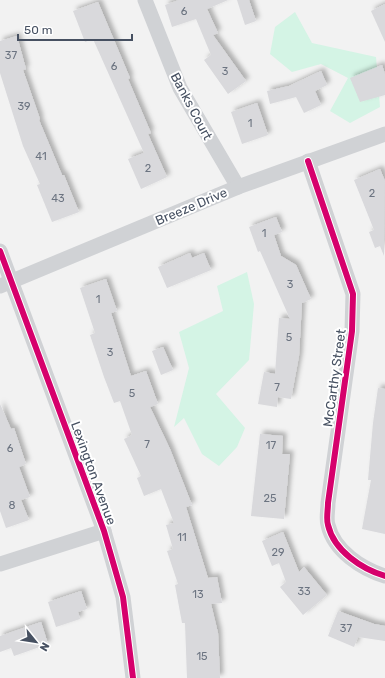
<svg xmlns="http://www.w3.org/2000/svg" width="385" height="678" font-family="Rubik,sans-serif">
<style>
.green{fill:#d4f4e5}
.building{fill:#d9d9dc;filter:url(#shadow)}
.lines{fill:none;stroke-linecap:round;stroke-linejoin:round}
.minor{stroke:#d0d2d5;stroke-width:15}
.cycleway-casing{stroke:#fff;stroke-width:8}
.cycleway{stroke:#d6006c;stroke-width:6}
.labels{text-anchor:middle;stroke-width:4;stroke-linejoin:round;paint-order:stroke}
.number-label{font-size:11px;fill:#6c7481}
.street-label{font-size:13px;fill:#465061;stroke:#fff}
</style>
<defs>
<filter id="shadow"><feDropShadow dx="3.5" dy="-3.5" stdDeviation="2" flood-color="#0004"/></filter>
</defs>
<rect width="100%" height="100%" fill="#f2f2f2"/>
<!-- green -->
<g class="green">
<path d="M295,12L312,43L376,57L380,107L350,123L330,111L348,78L321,64L292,72L270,54L275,27Z"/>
<path d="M247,272L254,304L249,360L216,394L245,428L237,447L219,466L202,454L184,418L174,427L189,368L179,332L223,311L217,286Z"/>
</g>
<!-- building -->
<g class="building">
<path d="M179,0H228L207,9L218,33L213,35L246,81L228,94L204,60L211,55L196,19L172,27L165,5Z"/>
<path d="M237,0H249L256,21L245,25Z"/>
<path d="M98,2L130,78L128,79L151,133L148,134L167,177L141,189L128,159L144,153L93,39L85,42L73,11Z"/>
<path d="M385,4V42L371,11Z"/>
<path d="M17,36L26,69L23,70L40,119L39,120L62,175H64L79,212L52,222L37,185L40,184L23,146L0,73V41Z"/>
<path d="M382,65L385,74V95L360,102L350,78Z"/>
<path d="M321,71L327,85L315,91L321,105L304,113L296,97L270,104L267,91L289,86Z"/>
<path d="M257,103L268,135L242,144L231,112Z"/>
<path d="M380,169L385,181L384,256L380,246L375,248L369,232L374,230L354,180Z"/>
<path d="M276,217L282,232L274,235L281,256L296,265L311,299L302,303L299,356L291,399L278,397L277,407L258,404L264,372L275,374L279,318L290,319L260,251L258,252L249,227Z"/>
<path d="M190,253L192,258L204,253L211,270L167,288L158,267Z"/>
<path d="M106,279L117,311L111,313L131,376L146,371L158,404L150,407L170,449L192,505L186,507L208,578L217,577L222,603L211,604L218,633L220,678H187L185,623H182L175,585L178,584L167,551L173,549L166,525L174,523L161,489L144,496L137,478L141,476L124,439L132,435L120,401L114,403L104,377L90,335L95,333L80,288Z"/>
<path d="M163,347L173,370L161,375L152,351Z"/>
<path d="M378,388L385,389V534L362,529L371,480H368L373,423Z"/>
<path d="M0,404L11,429L14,428L26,464L19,467L30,497L21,500L29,520L6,528L0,511Z"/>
<path d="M260,434L283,436L282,454H290L284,519L251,516Z"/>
<path d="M283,532L299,572L304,567L327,595L303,615L280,587L286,582L279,563L272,566L262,541Z"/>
<path d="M81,591L87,609L78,612L80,619L56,627L48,602Z"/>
<path d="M338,611L374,624L385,626V641L358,637L354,647L328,636Z"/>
<path d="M41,622L48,644L14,656L11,648L0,652V636Z"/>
</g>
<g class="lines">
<!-- minor -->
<g class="minor">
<path d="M145,0L180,88L238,187"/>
<path d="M308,161L353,294L352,331L328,503C328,510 326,519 328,525C334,551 362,569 385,576"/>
<path d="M0,251L104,531L123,597L133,678"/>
<path d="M0,286L238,187L385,134"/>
<path d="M0,564L104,531"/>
</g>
<!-- cycleway casing -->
<g class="cycleway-casing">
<g id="cycleway">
<path d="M308,161L353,294L352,331L328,503C328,510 326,519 328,525C334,551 362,569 385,576"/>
<path d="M0,251L104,531L123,597L133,678"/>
</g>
</g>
<!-- cycleway -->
<use href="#cycleway" class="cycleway"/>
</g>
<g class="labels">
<!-- number labels -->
<g class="number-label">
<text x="184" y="15">6</text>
<text x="11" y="59">37</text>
<text x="114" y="70">6</text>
<text x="225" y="75">3</text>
<text x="24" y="110">39</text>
<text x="250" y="127">1</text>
<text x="41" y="160">41</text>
<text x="148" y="172">2</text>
<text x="372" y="197">2</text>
<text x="58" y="202">43</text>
<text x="264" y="237">1</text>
<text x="290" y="288">3</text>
<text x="98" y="303">1</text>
<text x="289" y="341">5</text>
<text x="110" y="356">3</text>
<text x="277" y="391">7</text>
<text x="132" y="397">5</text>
<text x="147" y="448">7</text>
<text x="271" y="449">17</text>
<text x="10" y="452">6</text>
<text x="270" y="502">25</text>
<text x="12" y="509">8</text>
<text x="182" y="541">11</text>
<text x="278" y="556">29</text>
<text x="304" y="595">33</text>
<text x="198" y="598">13</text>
<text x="346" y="632">37</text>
<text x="202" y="660">15</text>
</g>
<!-- street labels -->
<g class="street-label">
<text transform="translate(192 106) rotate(62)" y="5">Banks Court</text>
<text transform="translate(191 206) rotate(-23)" y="5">Breeze Drive</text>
<text transform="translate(334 378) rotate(-82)" y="5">McCarthy Street</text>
<text transform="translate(94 473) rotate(70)" y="5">Lexington Avenue</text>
</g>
</g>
<!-- north arrow -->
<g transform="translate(36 642) rotate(120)" stroke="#ffffff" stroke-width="3" paint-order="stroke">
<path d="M0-3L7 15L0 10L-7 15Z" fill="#465061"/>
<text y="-6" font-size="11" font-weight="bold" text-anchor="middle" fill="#465061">N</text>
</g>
<!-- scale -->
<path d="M18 34v6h114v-6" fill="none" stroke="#465061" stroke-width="2"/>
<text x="24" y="34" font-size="12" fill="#465061" stroke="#ffffff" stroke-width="3" paint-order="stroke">50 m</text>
</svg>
